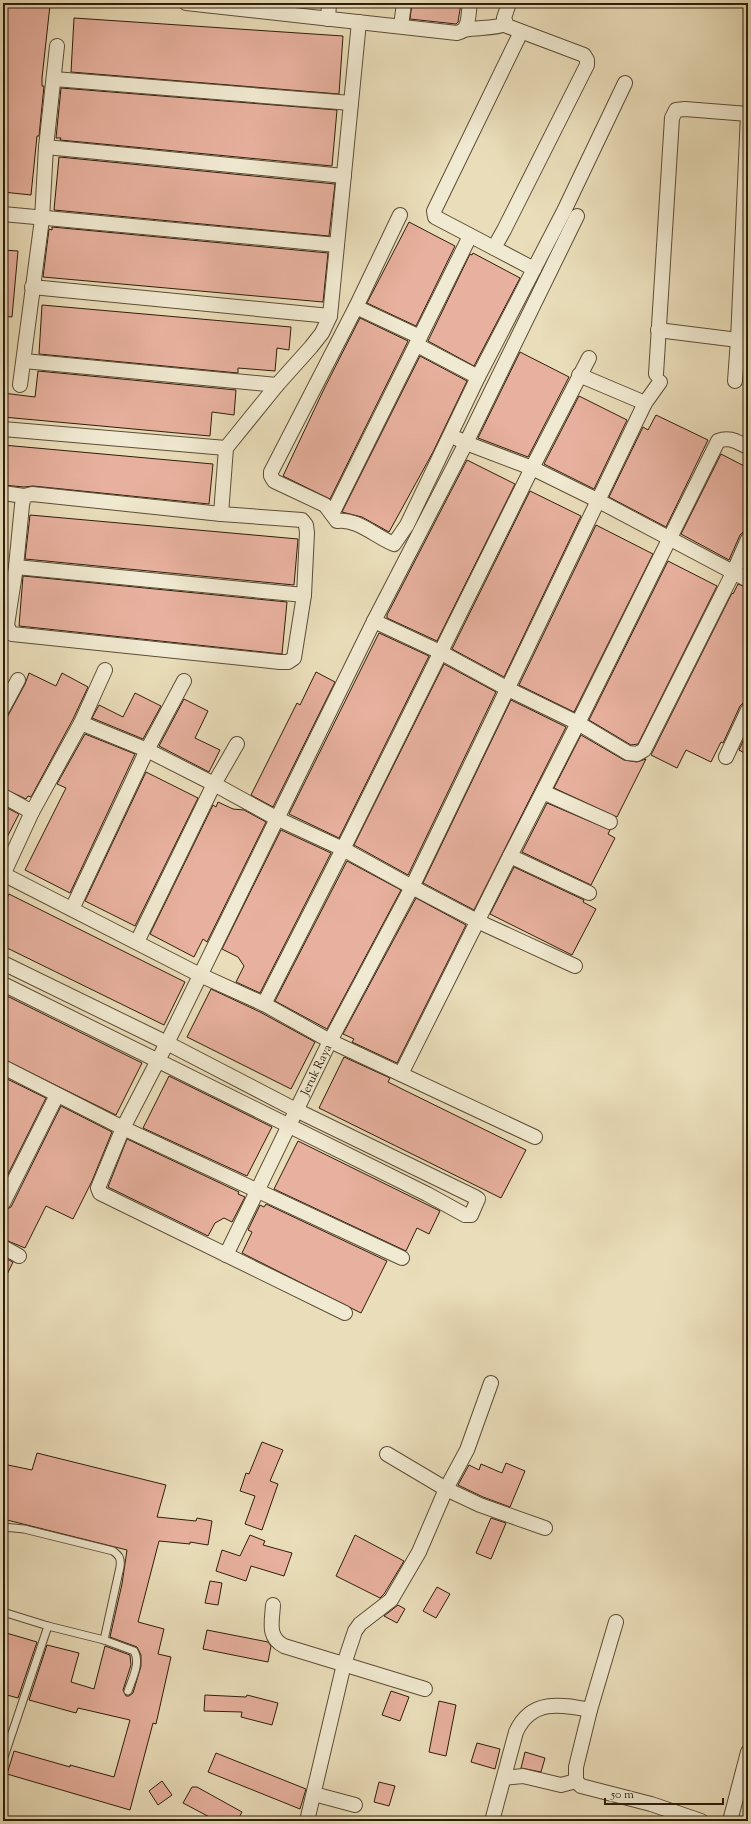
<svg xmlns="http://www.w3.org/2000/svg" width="751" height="1824" font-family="'Sorts Mill Goudy',serif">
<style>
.building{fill:#e8b19f;stroke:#2e1d0a}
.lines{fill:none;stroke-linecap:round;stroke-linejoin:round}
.service-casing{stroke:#5d4d36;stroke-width:9}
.minor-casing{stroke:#5d4d36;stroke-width:16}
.service{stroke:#f1ead2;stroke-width:7}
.minor{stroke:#f1ead2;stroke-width:14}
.labels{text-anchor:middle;stroke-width:3;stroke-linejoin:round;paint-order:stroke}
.street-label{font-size:12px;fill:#2e1d0a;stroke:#f1ead2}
</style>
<rect width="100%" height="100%" fill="#eadeba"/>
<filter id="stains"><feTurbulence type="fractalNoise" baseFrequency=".005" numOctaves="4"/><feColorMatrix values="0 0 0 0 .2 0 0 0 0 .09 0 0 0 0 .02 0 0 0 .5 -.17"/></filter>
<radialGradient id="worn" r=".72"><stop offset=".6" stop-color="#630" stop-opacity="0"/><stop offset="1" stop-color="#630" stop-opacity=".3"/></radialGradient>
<!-- building -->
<g class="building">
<path d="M3,3L50,5L42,78V86H44L39,136H37L31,195L3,192Z"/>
<path d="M412,3H461L458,22L456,24L410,19Z"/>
<path d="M74,18L343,36L339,94L71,72Z"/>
<path d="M61,88L337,110L332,166L60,140L61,138H56Z"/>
<path d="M59,157L335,184L329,236L54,210Z"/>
<path d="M409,222L455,246L416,326L367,303Z"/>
<path d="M52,227L328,253L323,302L43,277L49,229L52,230Z"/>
<path d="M3,250L18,251L12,317L3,316Z"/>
<path d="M473,253L520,278L474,366L428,341L470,254L472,255Z"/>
<path d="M42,305L291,327L289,350L277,348L275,371L238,368V373L39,354Z"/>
<path d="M360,318L408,341L330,499L283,476L324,389Z"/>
<path d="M520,352L569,377L528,457L478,438Z"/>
<path d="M420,356L467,381L433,452L389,532L362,517L342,512Z"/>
<path d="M38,371L236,390L234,415L212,412L210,436L3,417V393L35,397Z"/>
<path d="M579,396L627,420L594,489L544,464Z"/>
<path d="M656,415L708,440L666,527L609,497L643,427L648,430Z"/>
<path d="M3,445L213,464L209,504L33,486L24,487L3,485Z"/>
<path d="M721,454L748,468V531L743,532L740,535L729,560L681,534Z"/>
<path d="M467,460L515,484L437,641L387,618V615Z"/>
<path d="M530,491L581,516L504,677L452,649Z"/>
<path d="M30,515L298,539L294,585L25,559Z"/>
<path d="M596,525L653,554L574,712L519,685Z"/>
<path d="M668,561L717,586L638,744L631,745L589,720Z"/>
<path d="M23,576L287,602L282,654L19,626Z"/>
<path d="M738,584L748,588V702L743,703L740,706L723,743L721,742L711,762L686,750L677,768L651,755L732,593L733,594Z"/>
<path d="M379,633L429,656L339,838L289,814Z"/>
<path d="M444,664L496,692L408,875L354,845Z"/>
<path d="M316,672L335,682L273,807L251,795L297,703L300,705Z"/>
<path d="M29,673L56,686L62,673L88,687L73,719L31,797L28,796L26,799L3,788V725L25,684Z"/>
<path d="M135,693L161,706L143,739L92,718L99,705L123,717Z"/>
<path d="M184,699L208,711L195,738L220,750L209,772L159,746Z"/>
<path d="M511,700L566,727L474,910L423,883Z"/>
<path d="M748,730V755L739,750Z"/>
<path d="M85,734L135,754L70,893L25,870L66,788L57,784Z"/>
<path d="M581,735L624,760L637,762L646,759L617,817L554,788Z"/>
<path d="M146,772L198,798L135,926L85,901Z"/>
<path d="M218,802L233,809L244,810L266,822L207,942L203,939L194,957L150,934L213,805L216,807Z"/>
<path d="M547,803L610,830L608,834L615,838L591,885L522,852Z"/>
<path d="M3,806L19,814L3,845Z"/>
<path d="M281,830L331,853L260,993L236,982L244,966L238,957L222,949Z"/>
<path d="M347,861L401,890L327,1029L275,1001Z"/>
<path d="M514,867L584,900L583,902L596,909L572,955L490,914Z"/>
<path d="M9,894L185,982L164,1025L3,946V907Z"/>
<path d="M416,898L466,925L397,1063L352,1042L354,1039L343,1034Z"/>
<path d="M211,989L260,1012L315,1042L291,1089L187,1037Z"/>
<path d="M3,994L142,1063L116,1115L3,1059Z"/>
<path d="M344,1057L390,1078L388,1082L402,1089L526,1150L501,1198L319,1108Z"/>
<path d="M169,1076L272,1127L247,1176L143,1128Z"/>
<path d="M3,1077L46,1098L3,1184Z"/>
<path d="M61,1106L112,1132L92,1181L73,1219L46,1206L25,1248L3,1239V1211L11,1207Z"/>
<path d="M127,1139L239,1192L238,1194L245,1197L232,1222L224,1218L215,1223L208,1236L108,1187Z"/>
<path d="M298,1141L440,1211L429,1234L417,1228L406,1251L274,1189Z"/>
<path d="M266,1204L387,1261L361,1313L242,1253L252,1232L248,1230L260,1205L264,1207Z"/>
<path d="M3,1257L13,1262L3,1283Z"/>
<path d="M262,1442L283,1450L270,1481L278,1484L262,1530L245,1524L255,1496L240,1491L246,1473L249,1474Z"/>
<path d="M37,1453L166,1485L157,1517L196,1521L197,1518L212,1521L208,1545L190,1542V1544L159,1541L138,1622L164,1629L158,1654L171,1657L156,1724L153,1723L130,1810L7,1774L14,1751L70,1767V1765L114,1777L130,1720L78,1708L76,1713L29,1700L47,1645L79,1653L71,1682L94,1689L105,1646L130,1655L131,1665L123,1690L126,1696H129L133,1693L141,1666V1655L137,1647L110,1637L122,1584L127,1550L3,1519V1464L32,1470Z"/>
<path d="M506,1463L525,1471L510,1507L483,1497L458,1485L469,1465L479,1470L481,1464L502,1473Z"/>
<path d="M491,1518L506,1523L491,1559L476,1553Z"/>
<path d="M250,1535L265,1541L263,1545L292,1553L284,1576L251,1566L246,1581L216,1571L222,1550L240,1556Z"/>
<path d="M355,1535L404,1561L384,1594L380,1598L336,1576Z"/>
<path d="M210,1581L222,1583L218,1605L205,1603Z"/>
<path d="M437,1587L450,1594L436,1618L423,1611Z"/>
<path d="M398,1605L405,1609L397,1623L384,1616Z"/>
<path d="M207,1630L268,1642L271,1646L268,1662L203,1649Z"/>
<path d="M3,1632L37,1642L18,1698L3,1694Z"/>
<path d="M391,1691L409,1697L400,1721L382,1715Z"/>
<path d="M205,1695L246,1697L247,1695L278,1703L272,1725L241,1717L242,1712L204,1711Z"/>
<path d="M439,1701L456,1705L446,1756L429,1752Z"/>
<path d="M477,1743L500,1749L495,1769L471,1762Z"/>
<path d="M525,1752L545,1758L541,1772L521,1768Z"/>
<path d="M216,1753L306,1789L300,1809L208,1772Z"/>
<path d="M162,1781L172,1795L158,1805L149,1791Z"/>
<path d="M379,1782L395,1786L389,1806L374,1802Z"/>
<path d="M192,1787H197L242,1812L237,1821H217L183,1803Z"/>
</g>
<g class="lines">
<!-- service casing -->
<g class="service-casing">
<g id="service">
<path d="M3,1527L24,1529L113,1551C120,1556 121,1559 120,1567L104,1640"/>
<path d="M3,1612L48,1626"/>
<path d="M3,1760L48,1626L104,1640L134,1651C141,1663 132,1679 128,1691"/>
</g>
</g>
<!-- minor casing -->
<g class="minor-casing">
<g id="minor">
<path d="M186,3L457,33C470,31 468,14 470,3"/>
<path d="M509,3L504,18L507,26L584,55L587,60V65L504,230L494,248L534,269"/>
<path d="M328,19L329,3"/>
<path d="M401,26L404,3"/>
<path d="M464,30C476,27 496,29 505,24"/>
<path d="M54,79L351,103"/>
<path d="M46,147L344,176"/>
<path d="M3,214L337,245"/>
<path d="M400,215L356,307L271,472V476L274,481L325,505L337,521C357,518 376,537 394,544L407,525L478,377L564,211L625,83"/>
<path d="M494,248L435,217L434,211L521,32"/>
<path d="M32,287L330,316"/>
<path d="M356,307L420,337"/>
<path d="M658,330L738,340L748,339"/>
<path d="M417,345L478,377"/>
<path d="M24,361L277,385"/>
<path d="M656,374L672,118L676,110L685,109L748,114"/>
<path d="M579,375L645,403"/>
<path d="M735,381L738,340L748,114"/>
<path d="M20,385L42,219L46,147L57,46"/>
<path d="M3,429L226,448"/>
<path d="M458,439L466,443L532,468L597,500L748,580"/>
<path d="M3,493L24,496"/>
<path d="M32,494L221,514L302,520L306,525L307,533L304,595L294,658L288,662H280L12,634L9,630L7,625L16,567L22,505L24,496Z"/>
<path d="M221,514L226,448L277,385L311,347L322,333L330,316L359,22"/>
<path d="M332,514L470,236"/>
<path d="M16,567L304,595"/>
<path d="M374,621L440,652L508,689L578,723L628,753L637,754L644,750L733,573L748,539"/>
<path d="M3,708L18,680"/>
<path d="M81,723L147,750L214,784L276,818L343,849L412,887L477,921L575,966"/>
<path d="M726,757L748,710"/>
<path d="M543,792L610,822"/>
<path d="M3,796L32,812"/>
<path d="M510,856L589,893"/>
<path d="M3,874L200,975L264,1004L330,1041L535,1137"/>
<path d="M3,875L32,812L81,723L105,670"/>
<path d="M72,909L147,750L184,681"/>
<path d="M137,942L214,784L237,744"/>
<path d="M3,963L167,1043L296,1110L475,1197L478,1199L471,1215H465L427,1194L3,984"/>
<path d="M264,1004L343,849L532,468L589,358"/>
<path d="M3,1067L123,1128L402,1258"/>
<path d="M401,1074L510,856L578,723L718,441C730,436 737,442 748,447"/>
<path d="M3,1203L57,1095"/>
<path d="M3,1247L19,1256"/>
<path id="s1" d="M226,1255L330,1041L412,887L645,403L660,382"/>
<path d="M345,1313L100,1193L98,1188L123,1128L167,1043L374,621L466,443L577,216"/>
<path d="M387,1454L446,1489L480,1505L545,1528"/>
<path d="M273,1605C272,1622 267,1637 284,1646L425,1689"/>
<path d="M616,1622L590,1710L576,1767V1781L581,1786L651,1804L701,1821"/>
<path d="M504,1778L523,1776L561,1785L576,1781"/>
<path d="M314,1794L355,1805"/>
<path d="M307,1821L344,1664L355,1631L360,1624L391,1600L419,1552L446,1489L467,1450L491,1383"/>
<path d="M492,1821L516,1732C531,1699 560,1704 590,1710"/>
<path d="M730,1821L748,1752"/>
</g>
</g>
<!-- service -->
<use href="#service" class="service"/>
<!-- minor -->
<use href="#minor" class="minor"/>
</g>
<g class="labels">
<!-- street labels -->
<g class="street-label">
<text dy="4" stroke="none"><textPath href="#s1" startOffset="206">Jeruk Raya</textPath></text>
</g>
</g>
<!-- margin -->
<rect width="751" height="1824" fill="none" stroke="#eadeba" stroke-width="16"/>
<rect x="4" y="4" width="743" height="1816" fill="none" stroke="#2e1d0a" stroke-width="2"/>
<rect x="8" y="8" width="735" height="1808" fill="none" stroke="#2e1d0a"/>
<!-- scale -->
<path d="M605 1798v6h118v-6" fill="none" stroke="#2e1d0a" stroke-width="2"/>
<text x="611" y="1798" font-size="12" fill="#2e1d0a" stroke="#f1ead2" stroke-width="3" paint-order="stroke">50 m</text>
<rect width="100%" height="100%" filter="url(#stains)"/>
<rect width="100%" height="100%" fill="url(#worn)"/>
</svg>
